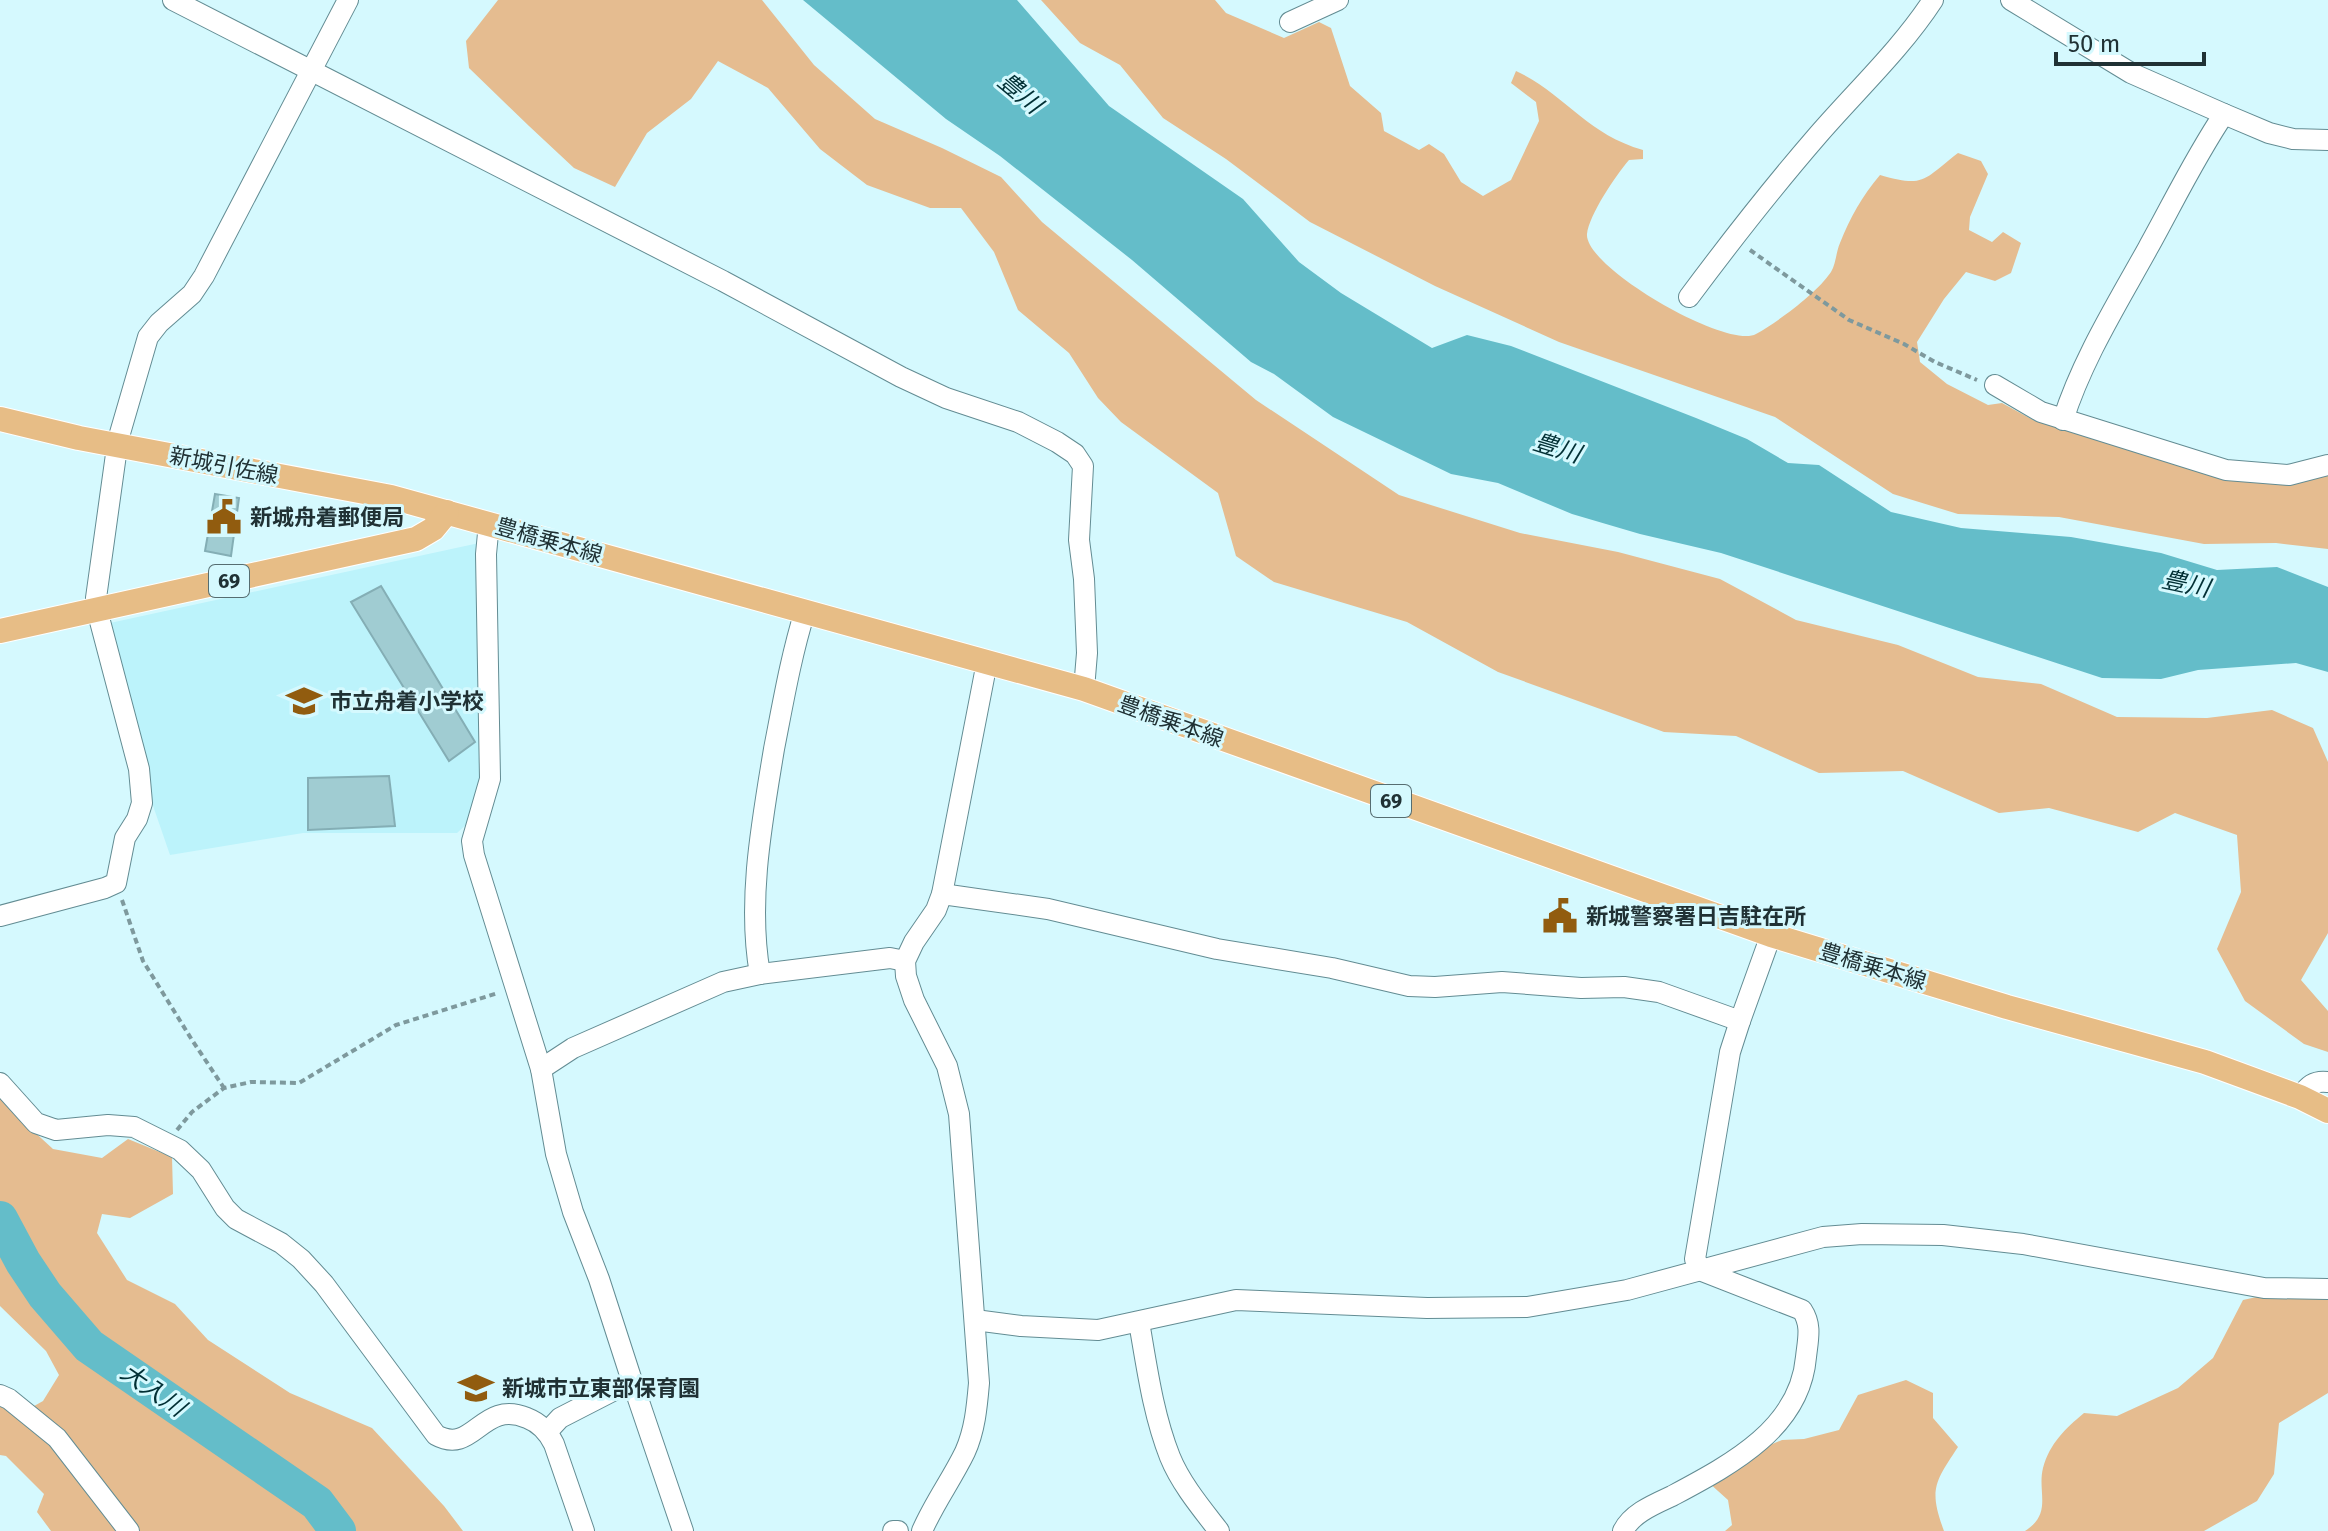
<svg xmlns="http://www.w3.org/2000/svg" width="2328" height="1531" font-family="'Fira Sans','Noto Sans JP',sans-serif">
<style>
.built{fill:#bcf3fb}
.green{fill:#e5bc90}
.water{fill:#64bdc9}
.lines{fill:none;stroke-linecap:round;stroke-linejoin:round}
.river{stroke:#64bdc9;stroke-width:36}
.building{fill:#a0ccd2;stroke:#84aeb5;stroke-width:2}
.minor-casing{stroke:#638c93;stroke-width:22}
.major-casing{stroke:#fff;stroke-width:26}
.path{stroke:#7e999d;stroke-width:4;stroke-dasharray:6 4;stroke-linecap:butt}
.minor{stroke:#fff;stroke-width:20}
.major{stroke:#e7bd86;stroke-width:24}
.labels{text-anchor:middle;stroke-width:6;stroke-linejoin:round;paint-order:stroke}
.shield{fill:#d5f9fe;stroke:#566d71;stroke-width:2}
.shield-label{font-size:20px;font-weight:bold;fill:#203134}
.street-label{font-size:22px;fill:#203134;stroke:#d5f9fe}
.poi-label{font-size:22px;font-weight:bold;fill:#203134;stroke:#d5f9fe;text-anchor:start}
.water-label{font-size:24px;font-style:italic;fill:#023035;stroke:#d5f9fe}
</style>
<rect width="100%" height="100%" fill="#d5f9fe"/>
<!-- built -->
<path class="built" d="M479,543V779L469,822L457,833H303L170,855L150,797L110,623Z"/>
<!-- green -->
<g class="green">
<path d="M498,0H762L814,65L875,119L942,148L1001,177L1042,222L1256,400L1399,495L1520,533L1618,552L1720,579L1796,620L1898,645L1978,677L2041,684L2117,717L2207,718L2272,710L2313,728L2328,762V933L2301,980L2328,1011V1052L2304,1044L2245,1001L2217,949L2241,892L2237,835L2175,813L2138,832L2049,808L1999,813L1903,771L1819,773L1736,736L1664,732L1498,672L1407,622L1274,582L1236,556L1218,493L1121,422L1098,398L1069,353L1018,310L994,252L961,208H930L867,185L820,149L768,88L718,61L691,99L647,133L615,187L574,168L529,126L469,68L466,41Z"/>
<path d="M1041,0H1215L1226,13L1284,38L1319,22L1331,28L1350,86L1381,113L1384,131L1419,150L1429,144L1444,154L1461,182L1483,196L1511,180L1539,121L1536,102L1511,83L1516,71C1565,94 1586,134 1643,150V159L1629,160C1616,175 1589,215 1587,234C1584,267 1727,350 1756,334C1779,321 1817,293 1831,272C1836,264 1836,252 1840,243C1850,218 1862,196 1880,175C1925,188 1923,180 1958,153L1981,161L1988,174L1970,217L1969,230L1992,242L2003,232L2021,243L2011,273L1995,281L1966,272L1944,299L1917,342L1920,362L1947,384L1988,405L2002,403L2035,421L2078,430L2170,458L2230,481H2287L2328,472V549L2276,543L2204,544L2059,517L1958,514L1893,494L1775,417L1559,342L1435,286L1310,222L1226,159L1163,118L1120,65L1080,43Z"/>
<path d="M0,1088L29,1127L53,1149L102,1158L128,1139L172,1157L173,1194L130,1218L102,1214L97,1233L127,1280L175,1304L208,1340L290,1393L372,1428L444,1506L463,1531H51L37,1512L44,1494L6,1456L0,1455V1406L20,1414L43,1401L59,1375L46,1351L0,1306Z"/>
<path d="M2270,1294L2328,1295V1393L2279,1423L2274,1474L2257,1501L2204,1531H2025C2053,1513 2037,1492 2043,1468C2050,1443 2065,1429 2084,1413L2117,1416L2178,1388L2213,1358L2243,1300Z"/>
<path d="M1906,1380L1933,1393V1418L1958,1447C1934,1483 1929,1490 1944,1531H1725L1732,1525L1728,1500L1708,1482L1718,1467L1782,1440L1804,1439L1839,1430L1858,1395Z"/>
</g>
<!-- water -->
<path class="water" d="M803,0H1017L1109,106L1243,199L1299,262L1341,293L1432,348L1467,335L1511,346L1696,418L1747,439L1788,463L1819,465L1891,512L1961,528L2071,537L2161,553L2217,570L2277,567L2328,587V672L2296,663L2198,670L2161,679L2102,678L1721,553L1640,534L1572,514L1498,483L1451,474L1333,417L1274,374L1251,362L1132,260L1000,156L946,119Z"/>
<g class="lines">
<!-- river -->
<path class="river" d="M0,1219L23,1262L45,1295L89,1346L317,1503L338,1531"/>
</g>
<!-- building -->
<g class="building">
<path d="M215,494L239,498L231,556L205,551Z"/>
<path d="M381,586L475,742L449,761L351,602Z"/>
<path d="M389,776L395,826L308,830V778Z"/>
</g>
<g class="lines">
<!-- minor casing -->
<g class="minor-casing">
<g id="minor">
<path d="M173,0L723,281L901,377L946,398L1018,422L1057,442L1075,454L1083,466L1079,540L1084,579L1087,653L1084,689"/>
<path d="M2011,0L2131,73L2224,114L2269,133L2293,139L2328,140"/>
<path d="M1290,22L1338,0"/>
<path d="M1689,297C1730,242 1773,187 1818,135C1857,90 1901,49 1933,0"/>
<path d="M1995,385L2041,412L2226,470L2289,475L2328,465"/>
<path d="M2063,420C2082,360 2117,304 2148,248C2173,203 2195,157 2224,114"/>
<path d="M489,523L486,554L490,779L472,841L474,855L541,1069L556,1154L573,1212L599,1279L632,1381L560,1418L547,1432"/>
<path d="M942,894L1048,909L1217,949L1332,968L1409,986L1435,987L1502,982L1581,988L1624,987L1659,992L1740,1021L1771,935"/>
<path d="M0,916L105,888L116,883L125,838L137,819L142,803L139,769L97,610L96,598L118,440L148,337L159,323L192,294L204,276L348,0"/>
<path d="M760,974C747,901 762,822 774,749C783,703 791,656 805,611"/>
<path d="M541,1069L573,1048L723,982L760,974L890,958L905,961"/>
<path d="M0,1083L36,1123L56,1130L108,1125L134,1127L180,1150L201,1170L225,1208L236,1219L281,1243L301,1259L324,1284L436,1435C474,1456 481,1399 527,1418C540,1423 548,1432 554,1444L584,1531"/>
<path d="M2300,1097C2308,1086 2314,1080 2328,1082"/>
<path d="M975,1320L1021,1326L1098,1330L1236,1300L1427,1308L1527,1307L1627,1290L1823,1237L1862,1234L1943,1235L2023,1244L2264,1288L2328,1289"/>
<path d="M1139,1322C1147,1368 1153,1414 1170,1457C1181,1484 1202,1509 1219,1531"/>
<path d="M632,1381L683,1531"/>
<path d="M0,1395L9,1399L57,1438L129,1531"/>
<path d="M893,1531H898"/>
<path d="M922,1531C934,1503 952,1479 965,1452C975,1430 977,1406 979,1383L959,1114L947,1066L914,1000L906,976L905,961L914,942L936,910L942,894L987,662"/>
<path d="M1623,1531C1632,1513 1655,1504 1672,1496C1730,1465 1800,1429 1806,1357C1808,1339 1812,1325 1802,1310L1702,1271L1695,1259L1730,1052L1740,1021"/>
</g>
</g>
<!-- major casing -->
<g class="major-casing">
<g id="major">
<path d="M0,419L79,438L391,497L1084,689L1771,935L2007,1007L2205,1062L2300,1097L2328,1111"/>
<path d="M0,631L416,539L433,529L447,512"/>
</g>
</g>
<!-- path -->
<g class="path">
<path d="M1750,250L1849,320L1904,344L1935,362L1977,380"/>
<path d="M122,900L143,961L192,1040L224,1088"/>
<path d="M177,1130L192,1112L224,1088L251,1082L299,1083L396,1025L498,993"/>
</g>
<!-- minor -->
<use href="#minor" class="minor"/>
<!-- major -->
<use href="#major" class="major"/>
</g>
<!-- icons -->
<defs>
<g id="civic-bare" transform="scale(2.76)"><path d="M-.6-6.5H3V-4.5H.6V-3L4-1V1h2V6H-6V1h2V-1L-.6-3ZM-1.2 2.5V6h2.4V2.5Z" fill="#915c0f" stroke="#d5f9fe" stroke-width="2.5" paint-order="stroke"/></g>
<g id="school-bare" transform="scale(2.76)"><path d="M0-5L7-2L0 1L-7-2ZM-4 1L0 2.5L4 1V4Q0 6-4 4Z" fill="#915c0f" stroke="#d5f9fe" stroke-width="2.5" paint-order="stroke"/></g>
</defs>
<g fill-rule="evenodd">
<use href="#civic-bare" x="224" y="517"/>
<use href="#school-bare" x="304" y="701"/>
<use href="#civic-bare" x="1560" y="916"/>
<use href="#school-bare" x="476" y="1388"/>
</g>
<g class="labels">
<!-- shield labels -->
<g class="shield">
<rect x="209" y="565" width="40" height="32" rx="6"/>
<rect x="1371" y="785" width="40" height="32" rx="6"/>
</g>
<g class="shield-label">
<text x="229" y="588">69</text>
<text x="1391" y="808">69</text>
</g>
<!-- street labels -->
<g class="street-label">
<text transform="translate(224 465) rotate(11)" y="8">新城引佐線</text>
<text transform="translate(549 540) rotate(16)" y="8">豊橋乗本線</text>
<text transform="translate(1171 721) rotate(20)" y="8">豊橋乗本線</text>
<text transform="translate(1873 966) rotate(17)" y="8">豊橋乗本線</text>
</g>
<!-- poi labels -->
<g class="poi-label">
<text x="250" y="525">新城舟着郵便局</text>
<text x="330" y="709">市立舟着小学校</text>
<text x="1586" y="924">新城警察署日吉駐在所</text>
<text x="502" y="1396">新城市立東部保育園</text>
</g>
<!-- water labels -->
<g class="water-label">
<text transform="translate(1020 93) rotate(40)" y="8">豊川</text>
<text transform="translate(1557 448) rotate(17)" y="8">豊川</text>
<text transform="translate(2186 584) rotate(12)" y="8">豊川</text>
<text transform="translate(153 1390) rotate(35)" y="8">大入川</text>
</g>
</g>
<!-- scale -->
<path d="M2056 52v12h148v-12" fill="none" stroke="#203134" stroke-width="4"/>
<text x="2068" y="52" font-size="24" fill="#203134" stroke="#d5f9fe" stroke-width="6" paint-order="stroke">50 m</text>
</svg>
